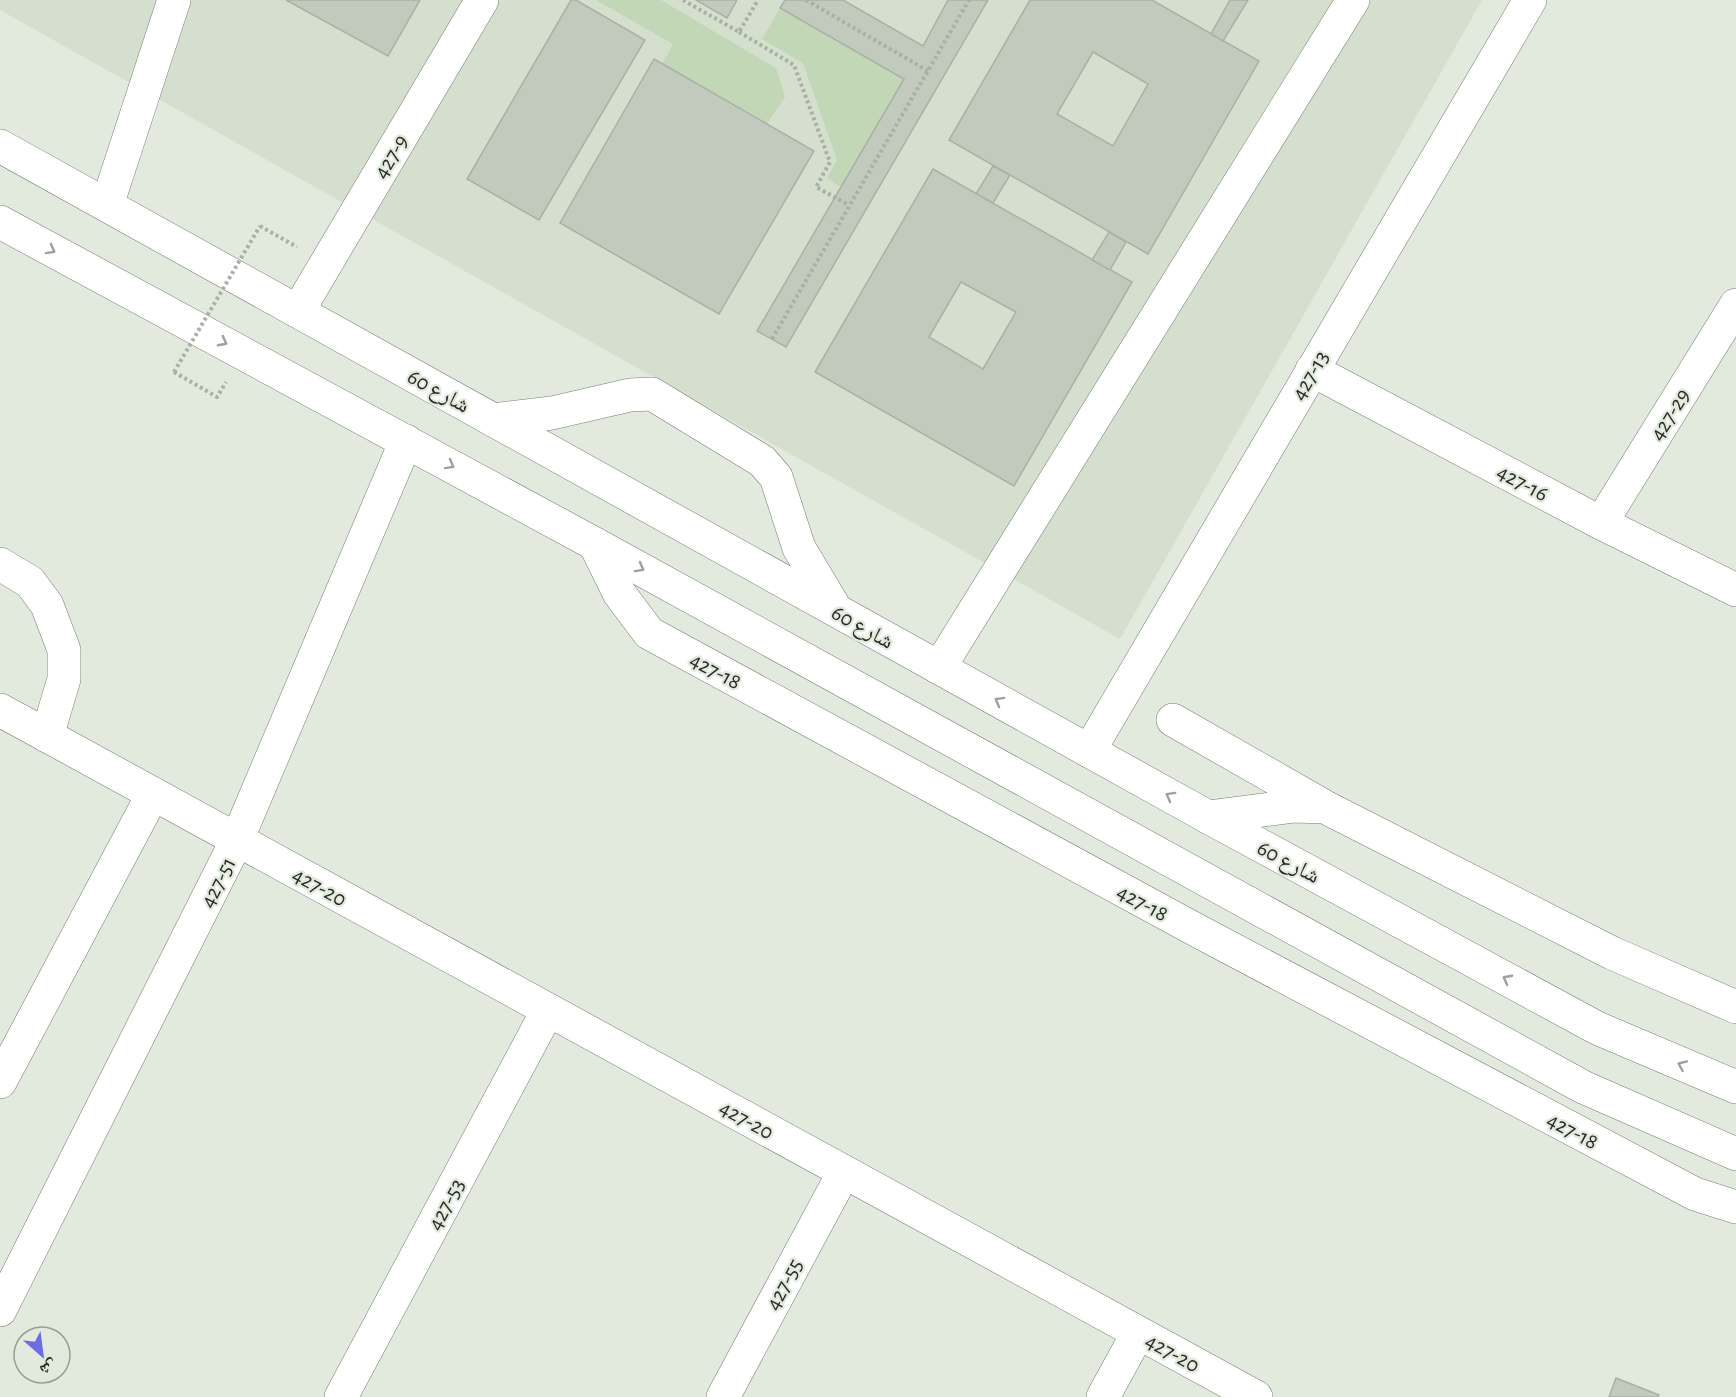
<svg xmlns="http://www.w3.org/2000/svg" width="1736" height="1397" font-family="'Alegreya Sans','Noto Naskh Arabic',sans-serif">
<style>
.built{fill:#d4e0cd}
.green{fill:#c2d7b6}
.building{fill:#c2cabd;stroke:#a9b1a5;stroke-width:1.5;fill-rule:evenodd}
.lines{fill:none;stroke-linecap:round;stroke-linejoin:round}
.minor-casing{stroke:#767d72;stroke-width:34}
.path{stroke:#a9b0a6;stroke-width:4;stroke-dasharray:3 3;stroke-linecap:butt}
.minor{stroke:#fff;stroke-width:33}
.path-bridge{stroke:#a9b0a6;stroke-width:4;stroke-dasharray:3 3;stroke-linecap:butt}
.oneway{stroke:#9ea09d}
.labels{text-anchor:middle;stroke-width:4.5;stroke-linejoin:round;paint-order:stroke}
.street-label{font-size:22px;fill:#282b26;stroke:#e1eadd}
</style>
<rect width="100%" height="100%" fill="#e1eadd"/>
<!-- built -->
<path class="built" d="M0,0H1482L1120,639L0,10Z"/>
<!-- green -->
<g class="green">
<path d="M596,0H661L776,68L785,97L767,124L662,64L673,44Z"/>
<path d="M780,8L904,79L841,187L827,178L837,160L803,63L762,39Z"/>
</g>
<!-- building -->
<g class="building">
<path d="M286,0H420L388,56Z"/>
<path d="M571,0H576L645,40L539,220L467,179Z"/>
<path d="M696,0H737L727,18Z"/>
<path d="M785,0H843L923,46L948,0H988L786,347L757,331L904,79L780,8Z"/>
<path d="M1030,0H1152L1259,61L1148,254L949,140ZM1093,52L1148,84L1113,146L1057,114Z"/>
<path d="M1230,0H1248L1223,41L1211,34Z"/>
<path d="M654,59L814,151L719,314L560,223Z"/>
<path d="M993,166L1010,175L993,203L976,194Z"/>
<path d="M933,169L1132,282L1014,486L815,372ZM961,282L1016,312L983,369L929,337Z"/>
<path d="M1109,232L1126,242L1110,270L1092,260Z"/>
<path d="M1616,1378L1659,1395L1658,1397H1609Z"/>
</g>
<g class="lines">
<!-- minor casing -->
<g class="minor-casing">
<g id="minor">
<path d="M0,146L1208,817L1597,1028L1736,1087"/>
<path d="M107,205L174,0"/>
<path d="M0,222L595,544L1583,1087L1736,1154"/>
<path d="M298,311L482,0"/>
<path d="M1312,370L1601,523L1736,590"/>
<path d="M493,420L552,413L630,395L652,394L762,461L776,477L799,548L836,610"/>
<path d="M1601,523L1736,305"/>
<path d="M595,544L619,593L649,633L1198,931L1695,1194L1736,1207"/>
<path d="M0,564L30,582L47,605L64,650V679L47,736"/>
<path d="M939,668L1353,0"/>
<path d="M0,710L1256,1397"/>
<path d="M1173,720L1322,805"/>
<path d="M1089,751L1530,0"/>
<path d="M1208,817L1295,806L1325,807L1612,953L1736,1007"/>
<path d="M0,1082L153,794"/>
<path d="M0,1310L237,840L406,441"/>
<path d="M341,1397L548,1010"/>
<path d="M723,1397L844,1172"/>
<path d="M1103,1397L1138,1333"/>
</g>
</g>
<!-- path -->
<g class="path">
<path d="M683,0L739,32L758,0"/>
<path d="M806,0L928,71"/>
<path d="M739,32L794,65L830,162L816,187L849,205"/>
<path d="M260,226L297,247"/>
<path d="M772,339L969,0"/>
<path d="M174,372L217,397L226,382"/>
</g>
<!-- minor -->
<use href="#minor" class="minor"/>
<!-- path-bridge -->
<path class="path-bridge" d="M174,372L260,226"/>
</g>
<!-- one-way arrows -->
<defs><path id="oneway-chevron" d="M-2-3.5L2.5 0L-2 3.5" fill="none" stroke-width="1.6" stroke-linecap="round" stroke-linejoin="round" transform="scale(1.5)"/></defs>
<g class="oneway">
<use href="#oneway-chevron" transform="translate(51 250) rotate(29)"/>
<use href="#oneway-chevron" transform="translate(223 342) rotate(28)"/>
<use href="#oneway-chevron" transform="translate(450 465) rotate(29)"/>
<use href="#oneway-chevron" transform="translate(640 568) rotate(29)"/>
<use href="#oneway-chevron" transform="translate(999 701) rotate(-151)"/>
<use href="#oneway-chevron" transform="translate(1170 796) rotate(-151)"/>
<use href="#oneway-chevron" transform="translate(1507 979) rotate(-152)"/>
<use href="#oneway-chevron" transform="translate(1682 1065) rotate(-156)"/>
</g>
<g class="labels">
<!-- street labels -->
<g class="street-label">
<text transform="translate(390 156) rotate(-59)" y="8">427-9</text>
<text transform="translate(1309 375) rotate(-60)" y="8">427-13</text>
<text transform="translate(439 390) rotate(29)" y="8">شارع 60</text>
<text transform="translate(1669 414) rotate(-58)" y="8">427-29</text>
<text transform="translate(1523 482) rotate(28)" y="8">427-16</text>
<text transform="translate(863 626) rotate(29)" y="8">شارع 60</text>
<text transform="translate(716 670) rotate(28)" y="8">427-18</text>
<text transform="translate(1289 861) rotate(28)" y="8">شارع 60</text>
<text transform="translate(217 882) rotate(-63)" y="8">427-51</text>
<text transform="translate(320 886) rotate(29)" y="8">427-20</text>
<text transform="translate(1143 902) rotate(28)" y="8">427-18</text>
<text transform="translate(747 1119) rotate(29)" y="8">427-20</text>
<text transform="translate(1573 1130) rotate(28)" y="8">427-18</text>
<text transform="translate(445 1204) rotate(-62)" y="8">427-53</text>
<text transform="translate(783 1284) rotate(-62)" y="8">427-55</text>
<text transform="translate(1173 1352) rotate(29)" y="8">427-20</text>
</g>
</g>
<!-- north arrow -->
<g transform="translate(42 1355) rotate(152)"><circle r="28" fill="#e1eadd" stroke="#979e94" stroke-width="1.5"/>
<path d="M0-4.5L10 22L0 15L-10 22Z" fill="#6b6de7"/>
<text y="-9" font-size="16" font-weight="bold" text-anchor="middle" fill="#282b26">ش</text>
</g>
</svg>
